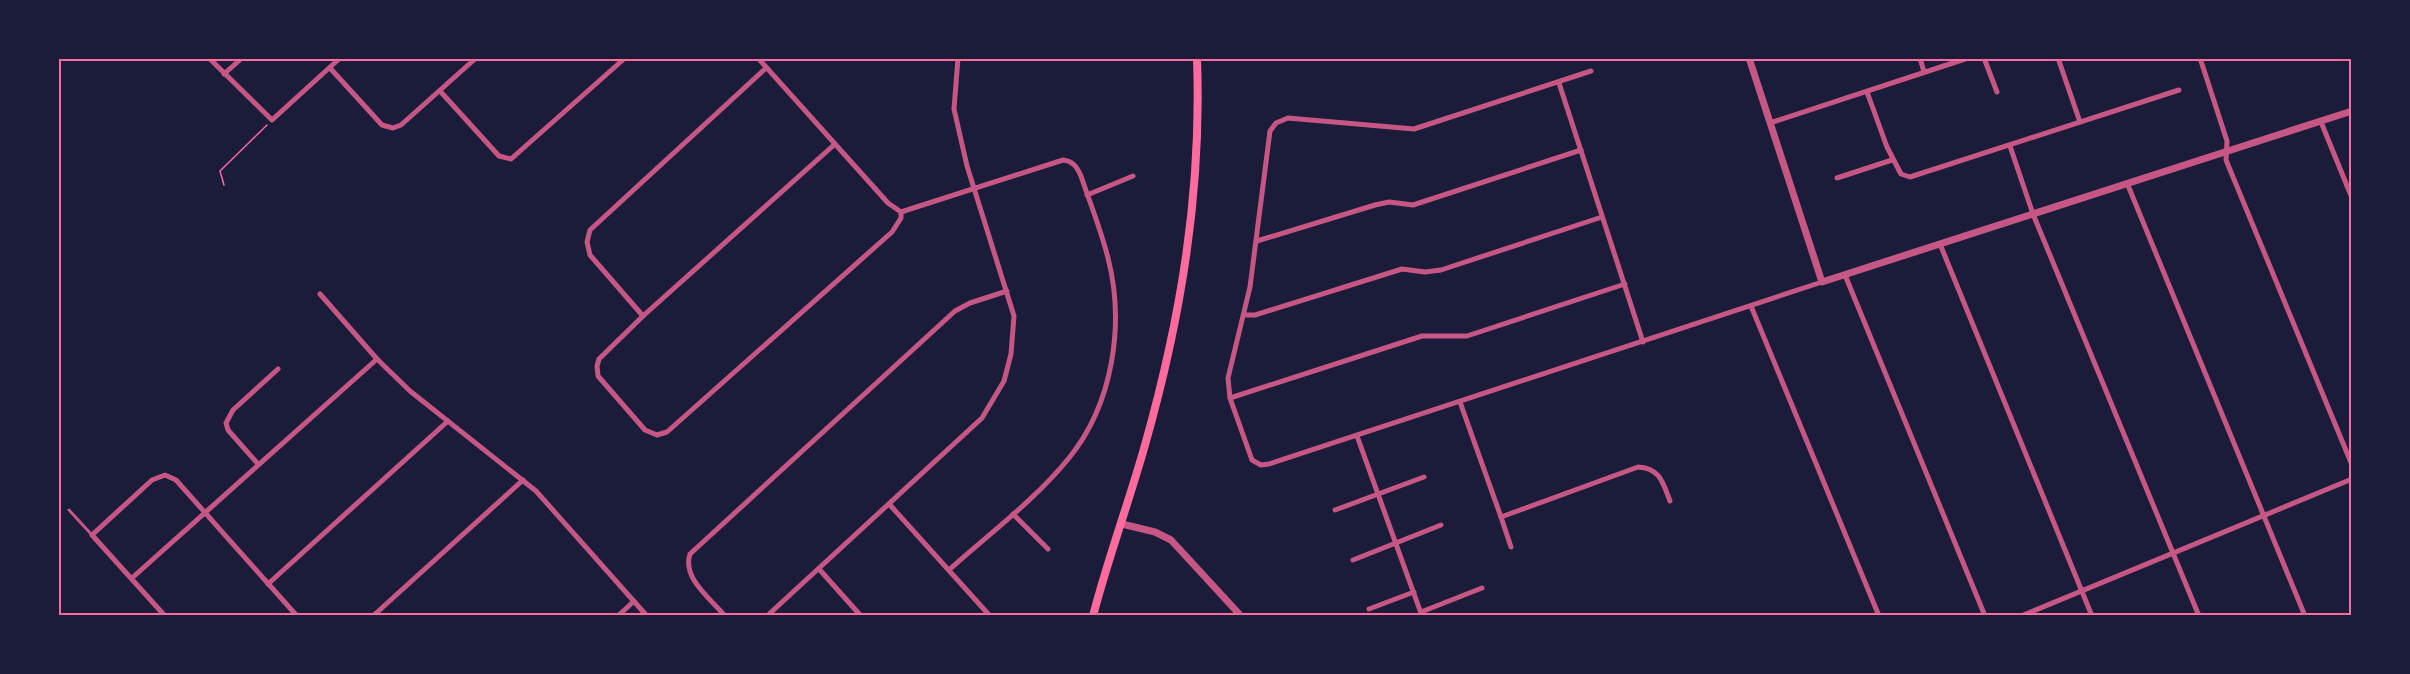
<svg xmlns="http://www.w3.org/2000/svg" width="2410" height="674" font-family="'Public Sans',sans-serif">
<style>
.lines{fill:none;stroke-linecap:round;stroke-linejoin:round}
.path{stroke:#ff6b9d;stroke-width:1.5}
.service{stroke:#c65784;stroke-width:3}
.minor{stroke:#c65784;stroke-width:5}
.tertiary{stroke:#c65784;stroke-width:7}
.primary{stroke:#ff6b9d;stroke-width:8}
.neatline{fill:none;stroke:#ff6b9d;stroke-width:2}
</style>
<rect width="100%" height="100%" fill="#1b1b3a"/>
<g class="lines">
<!-- path -->
<path class="path" d="M224,185L220,171L267,125"/>
<!-- service -->
<path class="service" d="M69,510L92,535"/>
<!-- minor -->
<g class="minor">
<path d="M209,58L272,120L340,58"/>
<path d="M758,58L888,203L901,212L1063,160C1073,161 1077,167 1081,176C1090,203 1101,230 1108,258C1125,324 1113,404 1069,458C1035,500 989,534 949,570"/>
<path d="M1920,58L1924,72"/>
<path d="M1984,58L1997,92"/>
<path d="M2058,58L2080,122"/>
<path d="M2200,58L2227,141L2226,160L2352,465"/>
<path d="M330,68L382,125L393,128L401,125L476,58"/>
<path d="M1591,71L1414,129L1288,118L1276,123L1270,131L1250,287L1228,378L1230,398L1252,460L1261,465L1269,464L1822,282"/>
<path d="M224,74L242,58"/>
<path d="M1559,83L1643,342"/>
<path d="M440,91L499,156L511,159L625,58"/>
<path d="M1867,92L1887,147L1901,174L1910,177L2179,90"/>
<path d="M2321,122L2352,198"/>
<path d="M1770,123L1968,58"/>
<path d="M835,144L643,316L599,359L597,366L598,376L645,430L657,435L667,432L892,232L901,218V212"/>
<path d="M2010,146L2033,214L2199,616"/>
<path d="M1837,178L1892,160"/>
<path d="M2127,183L2305,616"/>
<path d="M1087,195L1133,176"/>
<path d="M1257,241L1375,205L1389,202L1413,205L1581,150"/>
<path d="M1940,244L2092,616"/>
<path d="M1845,275L1985,616"/>
<path d="M320,294L377,359L410,391L536,491L647,616"/>
<path d="M1751,306L1879,616"/>
<path d="M1245,315H1255L1402,269L1425,272L1441,270L1602,217"/>
<path d="M643,316L590,255L587,242L590,230L766,68"/>
<path d="M1230,398L1422,336H1467L1625,284"/>
<path d="M1460,402L1501,517L1638,467C1660,468 1663,483 1670,501"/>
<path d="M1357,436L1422,616"/>
<path d="M258,464L228,430L226,423L233,410L278,369"/>
<path d="M890,505L990,616"/>
<path d="M1335,510L1424,477"/>
<path d="M1013,514L1048,549"/>
<path d="M1501,517L1511,547"/>
<path d="M1353,560L1441,525"/>
<path d="M819,569L861,616"/>
<path d="M132,578L377,359"/>
<path d="M268,584L448,421"/>
<path d="M1369,609L1414,592"/>
<path d="M1421,612L1482,588"/>
<path d="M165,616L92,535L152,480L165,475L176,480L297,616"/>
<path d="M373,616L523,480"/>
<path d="M618,616L634,601"/>
<path d="M725,616C710,598 682,578 690,554L955,311L970,303L1007,291"/>
<path d="M767,616L982,418L1004,381L1011,354L1014,316L967,166L954,109L958,58"/>
<path d="M2021,616L2352,479"/>
</g>
<!-- tertiary -->
<g class="tertiary">
<path d="M1749,58L1822,282L2352,111"/>
<path d="M1122,524L1155,532L1171,540L1241,616"/>
</g>
<!-- primary -->
<path class="primary" d="M1093,616C1108,558 1129,502 1145,445C1181,318 1202,191 1197,58"/>
</g>
<!-- border -->
<rect width="2410" height="674" fill="none" stroke="#1b1b3a" stroke-width="120"/>
<rect x="60" y="60" width="2290" height="554" class="neatline"/>
</svg>
